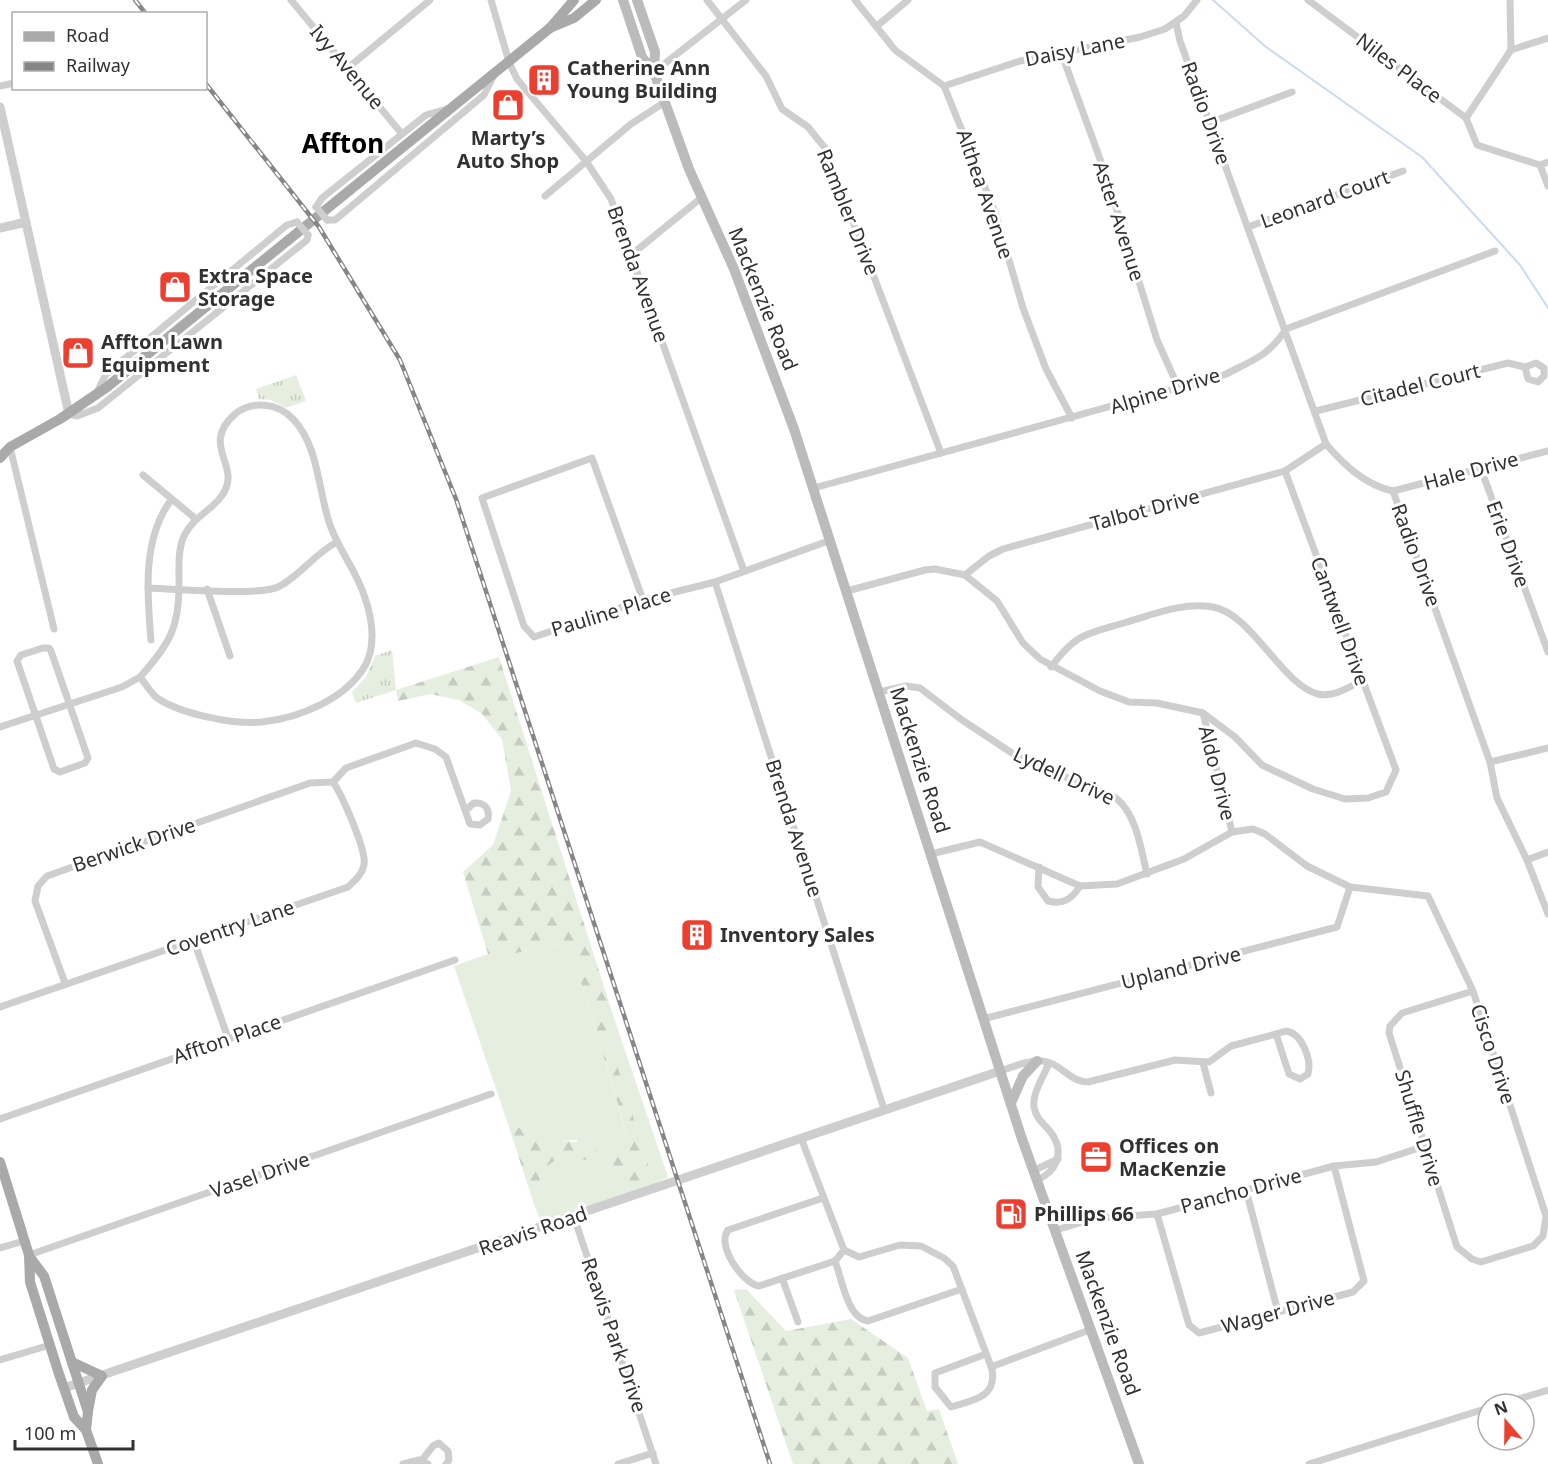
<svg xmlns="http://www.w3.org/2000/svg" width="1548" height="1464" font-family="'Noto Sans',sans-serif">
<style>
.grass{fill:#e5eedf}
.forest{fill:url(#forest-firs)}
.park{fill:url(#park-tufts)}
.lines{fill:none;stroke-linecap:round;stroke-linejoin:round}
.stream{stroke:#cbdbee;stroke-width:2}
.minor{stroke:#cecece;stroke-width:7}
.tertiary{stroke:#cecece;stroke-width:9}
.secondary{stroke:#bbb;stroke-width:10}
.primary{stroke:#a9a9a9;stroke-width:10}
.rail-casing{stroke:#868686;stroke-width:4.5}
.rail{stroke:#fff;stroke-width:2;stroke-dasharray:7;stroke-linecap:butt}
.minor-bridge{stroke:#cecece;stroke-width:7}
.labels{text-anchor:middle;stroke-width:6;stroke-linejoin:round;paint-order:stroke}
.street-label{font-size:20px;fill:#313131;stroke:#fff}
.poi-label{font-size:20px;font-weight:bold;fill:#313131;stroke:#fff;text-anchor:start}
.district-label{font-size:26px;font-weight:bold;fill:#000;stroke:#fff}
</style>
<defs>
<pattern id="forest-firs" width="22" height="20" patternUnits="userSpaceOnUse" patternTransform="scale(1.5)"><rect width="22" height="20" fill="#e5eedf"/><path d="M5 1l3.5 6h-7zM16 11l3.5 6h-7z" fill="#c5cdc0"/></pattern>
<pattern id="park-tufts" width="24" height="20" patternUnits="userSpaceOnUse" patternTransform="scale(1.5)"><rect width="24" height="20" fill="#e5eedf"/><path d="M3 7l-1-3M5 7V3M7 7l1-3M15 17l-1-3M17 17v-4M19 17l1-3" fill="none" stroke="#c5cdc0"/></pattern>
</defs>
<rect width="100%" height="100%" fill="#fff"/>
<!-- grass -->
<g class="grass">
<path d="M550,944L563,946L580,979L627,1135L623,1195L541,1223L532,1198C545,1178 534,1173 560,1157L578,1161L577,1140L560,1141L508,1124L454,966L488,954H513Z"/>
<path d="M614,1018L668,1177L654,1184L604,1025Z"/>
</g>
<!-- forest -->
<g class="forest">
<path d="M499,657L614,1018L605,1026L654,1184L623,1195L609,1150L627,1134L580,979L563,946L550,944L513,954H488L463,872L493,845L511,791L502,739L482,714L459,700L430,694L398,701L396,690Z"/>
<path d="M508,1124L560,1141L590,1143L598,1150L594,1158L578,1161L560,1157C534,1173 545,1178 532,1198Z"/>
<path d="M746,1289L786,1331L851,1319L908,1358L927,1411L939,1409L958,1464H793L734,1290Z"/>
</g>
<!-- park -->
<g class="park">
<path d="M296,375L306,401L286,408L271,400L259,399L256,389Z"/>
<path d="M392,650L396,690L356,703L352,692L366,677L375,656Z"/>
</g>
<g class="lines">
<!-- stream -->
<path class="stream" d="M1213,0L1266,47L1422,157L1520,265L1548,308"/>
<!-- minor -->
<g class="minor">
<path d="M291,0L402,134"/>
<path d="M491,0L509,62L517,79L586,161L611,199L744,571"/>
<path d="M707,0L766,76L782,109L808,127L825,148L941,453"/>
<path d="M855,0L895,50L944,86L995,212L1023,308L1046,369L1072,418"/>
<path d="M1308,0L1466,118L1477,145L1540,165L1548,162"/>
<path d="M1176,23L1180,41L1326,444C1344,465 1365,485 1393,491L1490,762L1497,798L1527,860L1548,914"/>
<path d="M877,26L908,0"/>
<path d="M1511,50L1548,38"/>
<path d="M1061,52L1108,181L1157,340L1179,389"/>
<path d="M349,67L430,0"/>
<path d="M654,72L746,0"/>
<path d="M0,86L14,83"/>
<path d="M944,86L1020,61L1140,37L1165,29L1184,16L1197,0"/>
<path d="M1466,118L1511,50L1510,0"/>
<path d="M1209,123L1292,92"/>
<path d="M1540,165L1548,186"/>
<path d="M545,196L631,124L665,102"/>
<path d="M316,207L322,198L426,115L447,109"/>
<path d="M327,220H335L484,95L494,75"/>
<path d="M1248,227L1403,171"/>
<path d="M631,255L701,198"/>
<path d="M96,394L106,374L287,225L297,222"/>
<path d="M1316,411L1508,363L1525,367L1536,363L1544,368V376L1538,382L1528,379L1525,367"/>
<path d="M69,414L77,416L98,408L307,240L308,235"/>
<path d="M10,447L54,629"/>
<path d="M1481,469L1548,652"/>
<path d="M143,475L196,519"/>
<path d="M814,488L1224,375C1251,361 1269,356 1286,329L1495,251"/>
<path d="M1393,491L1548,451"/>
<path d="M965,575L989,556L1003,549L1285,471L1326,444"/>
<path d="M715,582L884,1109"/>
<path d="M148,588C174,589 259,596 278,587C299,577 314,554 337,542"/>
<path d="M207,589L230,656"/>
<path d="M847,591L925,570L935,569L965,575L997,601L1023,643L1040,659L1100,691L1129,702L1157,703L1203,713L1235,737L1262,765L1313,789L1345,799L1368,798L1386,792L1396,770L1285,471"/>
<path d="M643,600L592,458L482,498L524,626L534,637L643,600L715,582L831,540"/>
<path d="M151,640C147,594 142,537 172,499"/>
<path d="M43,648H49L51,651L88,758L85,763L60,772L54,769L17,661L21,655Z"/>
<path d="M1051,667C1077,632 1087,634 1127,622C1154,614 1184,602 1213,607C1251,613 1283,686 1318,694C1333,698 1349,687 1361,681"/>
<path d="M879,692L906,686L920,688L962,720L1018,757L1116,798C1137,815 1141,850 1147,874"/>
<path d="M1203,713L1232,832"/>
<path d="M0,727L122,687L140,677C145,683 151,693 157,698C181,714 234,725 262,722C299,718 347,699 366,664C376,644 372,618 365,598C357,571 339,551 330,525C318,491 319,446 293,419C278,403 252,400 235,414C203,442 234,462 227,485C221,507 193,515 184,536C178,549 179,566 179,581C180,626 170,644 140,677"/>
<path d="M1490,762L1548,748"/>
<path d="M333,782L346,768L416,743L435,749L446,757L470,824L480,825L488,819C490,808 484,802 474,803L466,810"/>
<path d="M931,854L980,842L1080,886L1117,884L1184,859L1232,832L1253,829L1265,834L1307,866L1350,887L1428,896L1473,991L1546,1216L1543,1236L1533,1246L1481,1262L1472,1259L1457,1247L1389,1033L1390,1026L1402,1013L1473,991"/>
<path d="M1527,860L1548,852"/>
<path d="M1039,867L1038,887L1048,901C1063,905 1072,899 1080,886"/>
<path d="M194,941L228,1038"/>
<path d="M65,983L35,901L38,886L47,876L310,783L333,782"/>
<path d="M0,1007L348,887C355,880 362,875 364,865C367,851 342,795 333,782"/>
<path d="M983,1019L1337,927L1350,887"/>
<path d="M1286,1031C1302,1033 1312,1060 1308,1074L1300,1079L1289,1074L1276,1034Z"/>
<path d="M1203,1063L1211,1093"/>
<path d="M1000,1071C1013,1067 1028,1060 1042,1061C1060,1062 1069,1082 1088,1082L1175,1060L1209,1062L1231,1046L1276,1034"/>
<path d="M0,1119L455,960"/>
<path d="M801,1138L844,1250L859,1257L900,1245L921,1246L944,1258L953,1266L992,1369C997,1398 973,1400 951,1407L935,1387V1373L986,1354"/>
<path d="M1033,1171L1058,1159"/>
<path d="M1037,1180C1056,1172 1065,1153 1052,1134C1046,1125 1036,1120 1034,1107C1032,1093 1044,1076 1049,1063"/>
<path d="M1246,1190L1278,1312"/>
<path d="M823,1198L728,1230C716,1245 742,1283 759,1286L835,1261L844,1250"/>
<path d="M1157,1214L1189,1325L1199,1333L1353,1292L1364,1281L1334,1166"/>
<path d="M574,1217L656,1464"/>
<path d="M1056,1230L1096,1218L1157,1214L1334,1166L1376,1162L1425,1146"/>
<path d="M0,1248L24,1241"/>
<path d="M29,1255L491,1094"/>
<path d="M835,1261C842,1279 847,1318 868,1321L962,1289"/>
<path d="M782,1278L798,1322"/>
<path d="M0,1360L50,1345"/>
<path d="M991,1367L1092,1329"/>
<path d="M1502,1404L1548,1390"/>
<path d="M422,1460L433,1446L439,1443L448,1451L449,1460L446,1464"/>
<path d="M403,1464L419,1460L428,1464"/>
<path d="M618,1464L653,1453"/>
<path d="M1309,1464L1488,1408"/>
</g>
<!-- tertiary -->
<g class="tertiary">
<path d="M0,107L69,414"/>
<path d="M0,228L26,222"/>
<path d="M64,1388L1000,1071"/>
</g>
<!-- secondary -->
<g class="secondary">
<path d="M623,0L642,57L654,72L689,169L734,269L794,429L1022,1139L1139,1464"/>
<path d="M637,0L655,52L654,72"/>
<path d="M1011,1103L1023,1076L1037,1061"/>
</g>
<!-- primary -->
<g class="primary">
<path d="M550,28L574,18L596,0"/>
<path d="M0,458L10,447L60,419L107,387L550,28L574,0"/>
<path d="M0,1162L29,1255L30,1282L58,1371L74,1417L86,1430"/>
<path d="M29,1256L44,1276L88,1412L86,1430L98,1464"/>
<path d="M72,1362L102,1376L92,1390L88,1411"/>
</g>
<!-- rail casing -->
<g class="rail-casing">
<g id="rail">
<path d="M135,0L146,14"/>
<path d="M206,84L319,227L400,360L456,499L770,1464"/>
</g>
</g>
<!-- rail -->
<use href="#rail" class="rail"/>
<!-- minor-bridge -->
<g class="minor-bridge">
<path d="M316,207L327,220"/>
<path d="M297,222L308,235"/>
</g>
</g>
<!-- icons -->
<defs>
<g id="building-square" transform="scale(1.725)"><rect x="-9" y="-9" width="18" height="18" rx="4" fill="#ec3f30" stroke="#fff"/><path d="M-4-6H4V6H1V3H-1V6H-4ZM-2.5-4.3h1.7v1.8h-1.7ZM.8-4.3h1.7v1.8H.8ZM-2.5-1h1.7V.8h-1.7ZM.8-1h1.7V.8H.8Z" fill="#fff"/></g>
<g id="shop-square" transform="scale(1.725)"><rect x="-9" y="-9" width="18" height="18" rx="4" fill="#ec3f30" stroke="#fff"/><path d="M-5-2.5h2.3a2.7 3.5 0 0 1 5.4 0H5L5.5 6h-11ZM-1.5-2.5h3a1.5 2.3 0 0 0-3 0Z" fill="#fff"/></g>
<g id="office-square" transform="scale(1.725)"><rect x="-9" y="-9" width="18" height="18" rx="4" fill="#ec3f30" stroke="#fff"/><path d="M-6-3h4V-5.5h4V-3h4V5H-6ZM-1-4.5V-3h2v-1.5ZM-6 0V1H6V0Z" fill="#fff"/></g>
<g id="fuel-square" transform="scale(1.725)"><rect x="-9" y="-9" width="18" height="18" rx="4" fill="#ec3f30" stroke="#fff"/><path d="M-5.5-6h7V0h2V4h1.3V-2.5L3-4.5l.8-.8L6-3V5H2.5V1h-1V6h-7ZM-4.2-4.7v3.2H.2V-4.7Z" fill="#fff"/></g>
</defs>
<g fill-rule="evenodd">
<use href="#building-square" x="544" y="80"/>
<use href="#shop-square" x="508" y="105"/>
<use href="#shop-square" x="175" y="287"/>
<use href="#shop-square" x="78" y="353"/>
<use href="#building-square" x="697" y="935"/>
<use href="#office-square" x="1096" y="1157"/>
<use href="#fuel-square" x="1011" y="1214"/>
</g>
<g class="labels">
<!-- street labels -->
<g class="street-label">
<text transform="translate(1075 50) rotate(-11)" y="7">Daisy Lane</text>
<text transform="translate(347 67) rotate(50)" y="7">Ivy Avenue</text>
<text transform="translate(1399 68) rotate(37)" y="7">Niles Place</text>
<text transform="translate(1206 113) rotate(70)" y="7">Radio Drive</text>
<text transform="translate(985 194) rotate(71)" y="7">Althea Avenue</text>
<text transform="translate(1325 199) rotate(-20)" y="7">Leonard Court</text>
<text transform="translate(848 212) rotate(68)" y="7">Rambler Drive</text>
<text transform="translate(1119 221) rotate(72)" y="7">Aster Avenue</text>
<text transform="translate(638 274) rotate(70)" y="7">Brenda Avenue</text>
<text transform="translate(763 299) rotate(68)" y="7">Mackenzie Road</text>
<text transform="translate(1420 385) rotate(-14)" y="7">Citadel Court</text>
<text transform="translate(1165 391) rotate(-17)" y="7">Alpine Drive</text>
<text transform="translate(1471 471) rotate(-15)" y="7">Hale Drive</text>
<text transform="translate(1145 510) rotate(-15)" y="7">Talbot Drive</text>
<text transform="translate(1508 544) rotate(70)" y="7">Erie Drive</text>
<text transform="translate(1416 555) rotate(70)" y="7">Radio Drive</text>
<text transform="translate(611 612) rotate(-17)" y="7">Pauline Place</text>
<text transform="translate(1340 621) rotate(70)" y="7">Cantwell Drive</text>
<text transform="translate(920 760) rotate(72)" y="7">Mackenzie Road</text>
<text transform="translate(1217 773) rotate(76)" y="7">Aldo Drive</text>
<text transform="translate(1064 776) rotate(25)" y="7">Lydell Drive</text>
<text transform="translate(794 828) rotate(72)" y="7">Brenda Avenue</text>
<text transform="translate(134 845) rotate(-19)" y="7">Berwick Drive</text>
<text transform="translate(230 928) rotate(-19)" y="7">Coventry Lane</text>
<text transform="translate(1181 968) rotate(-14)" y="7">Upland Drive</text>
<text transform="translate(227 1039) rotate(-19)" y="7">Affton Place</text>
<text transform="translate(1493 1054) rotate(72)" y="7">Cisco Drive</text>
<text transform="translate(1419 1128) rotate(73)" y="7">Shuffle Drive</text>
<text transform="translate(260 1175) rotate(-19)" y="7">Vasel Drive</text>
<text transform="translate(1241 1191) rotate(-15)" y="7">Pancho Drive</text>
<text transform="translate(533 1231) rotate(-19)" y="7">Reavis Road</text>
<text transform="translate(1278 1312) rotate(-15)" y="7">Wager Drive</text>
<text transform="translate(1108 1323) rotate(70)" y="7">Mackenzie Road</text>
<text transform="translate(614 1335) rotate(71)" y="7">Reavis Park Drive</text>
</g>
<!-- poi labels -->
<g class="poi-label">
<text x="567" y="75">Catherine Ann<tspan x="567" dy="23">Young Building</tspan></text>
<text x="508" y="145" text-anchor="middle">Marty’s<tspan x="508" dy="23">Auto Shop</tspan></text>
<text x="198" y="283">Extra Space<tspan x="198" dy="23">Storage</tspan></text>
<text x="101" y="349">Affton Lawn<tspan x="101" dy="23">Equipment</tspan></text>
<text x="720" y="942">Inventory Sales</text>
<text x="1119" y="1153">Offices on<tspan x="1119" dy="23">MacKenzie</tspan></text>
<text x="1034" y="1221">Phillips 66</text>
</g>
<!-- district labels -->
<g class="district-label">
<text x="343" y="153">Affton</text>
</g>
</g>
<!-- legend -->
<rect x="12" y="12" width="195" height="78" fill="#ffffff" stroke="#adadad" stroke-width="1.5"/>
<rect x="24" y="32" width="30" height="9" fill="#a9a9a9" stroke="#adadad" stroke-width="1.5"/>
<text x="66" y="42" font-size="18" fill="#313131">Road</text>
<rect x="24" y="62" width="30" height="9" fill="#868686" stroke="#adadad" stroke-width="1.5"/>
<text x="66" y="72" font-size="18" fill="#313131">Railway</text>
<!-- north arrow -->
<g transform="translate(1506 1422) rotate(340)"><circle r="28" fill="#ffffff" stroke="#adadad" stroke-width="1.5"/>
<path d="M0-4.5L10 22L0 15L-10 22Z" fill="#ec3f30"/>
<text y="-9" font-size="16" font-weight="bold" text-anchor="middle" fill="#313131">N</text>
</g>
<!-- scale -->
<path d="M15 1440v9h118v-9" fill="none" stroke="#313131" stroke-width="3"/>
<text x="24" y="1440" font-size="18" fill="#313131" stroke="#ffffff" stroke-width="4.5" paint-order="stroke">100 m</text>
</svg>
